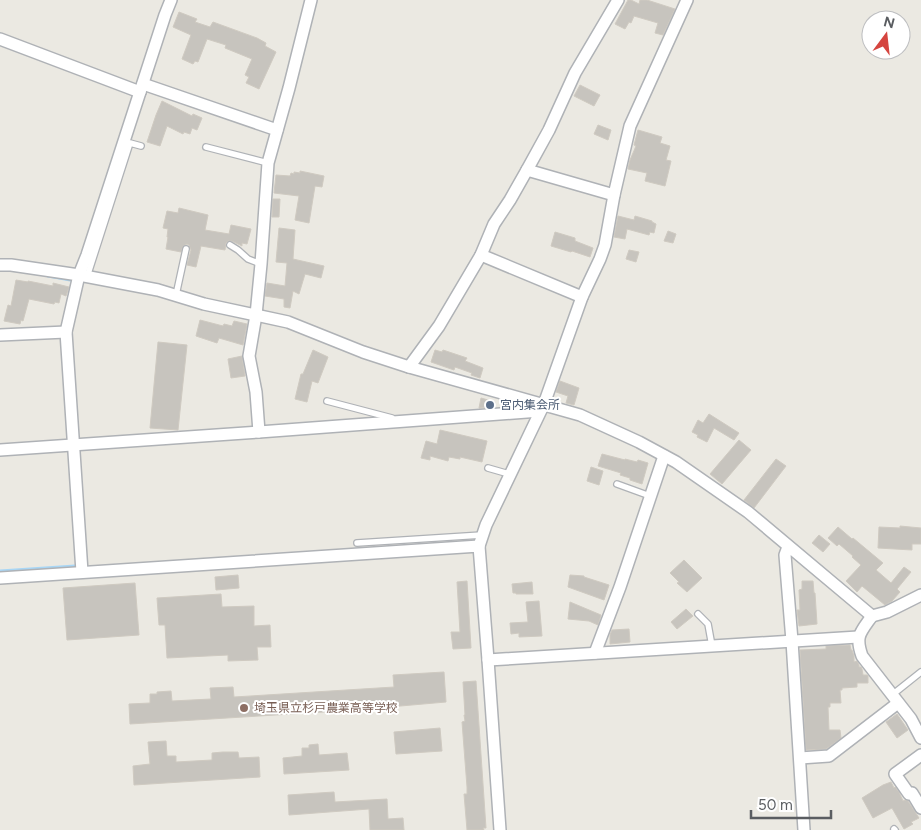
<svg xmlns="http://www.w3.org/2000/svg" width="921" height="830" font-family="Figtree,'Noto Sans JP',sans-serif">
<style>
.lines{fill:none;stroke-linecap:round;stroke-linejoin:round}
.stream{stroke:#a8d6f5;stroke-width:3}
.building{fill:#c7c4be;stroke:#cfcac1}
.lane-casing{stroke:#afb2b6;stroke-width:8}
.street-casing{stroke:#afb2b6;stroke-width:14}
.lane{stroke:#fff;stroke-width:5.5}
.street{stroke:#fff;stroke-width:11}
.service-dot{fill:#5c6f8a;stroke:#fff;stroke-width:2}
.education-dot{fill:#8d6e63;stroke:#fff;stroke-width:2}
.labels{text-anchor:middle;stroke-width:4;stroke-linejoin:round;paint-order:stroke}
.service-label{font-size:12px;fill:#4e5e75;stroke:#fff;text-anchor:start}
.education-label{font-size:12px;fill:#785e54;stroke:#fff;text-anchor:start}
</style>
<rect width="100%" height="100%" fill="#ebe9e2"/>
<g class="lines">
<!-- stream -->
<g class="stream">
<path d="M48,276L76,281"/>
<path d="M0,571L75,566"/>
</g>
</g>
<!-- building -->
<g class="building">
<path d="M628,0H631L639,4L640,0H647L675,9L663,35L655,33L658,23L634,16L631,23L629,22L625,29L615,24Z"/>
<path d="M179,12L197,19L195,22L210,27L213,22L257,38L266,43L265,46L276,52L259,89L246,83L249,77L245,75L252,59L225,48L226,45L207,39L198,62L195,61L193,64L182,59L191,35L173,27Z"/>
<path d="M580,85L600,95L594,106L574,96Z"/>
<path d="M162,101L192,116L193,114L202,118L197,130L192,128L190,134L184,132L183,134L167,126L160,146L147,142L156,115Z"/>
<path d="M598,125L611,130L608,140L594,134Z"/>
<path d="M638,130L662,137L660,143L670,146L666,160L671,161L665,186L645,181L647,173L628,169L630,160L636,146L634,145Z"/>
<path d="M300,171L324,176L322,187L315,186L309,223L295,220L299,196L274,193L276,175L290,176L291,173L294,174V172L300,173Z"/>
<path d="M273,199H280L279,217H272Z"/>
<path d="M179,208L208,215L205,230L229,234L231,225L251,229L247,244L242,243V246L232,241H228L226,243L225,250L201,246L196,267L187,265L191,250L189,245L187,244L183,246L181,252L166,249L168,237H167L168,229L163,228L167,211L178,213Z"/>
<path d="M618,216L634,220L635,216L652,221V222L656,224L654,233L650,232L649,235L627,229L625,239L614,237Z"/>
<path d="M279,228L295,230L293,259L324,266L321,278L305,274L299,294L293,291L290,308L284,307V299L265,296L267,283L285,286L287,263L276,262Z"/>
<path d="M668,231L676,234L673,243L664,241Z"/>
<path d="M555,232L575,238V241L593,248L590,257L572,251L571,252L551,246Z"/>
<path d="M629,250L639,252L636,262L626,259Z"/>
<path d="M16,280L28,282V281L53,286V283L69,287L66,296L61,294L59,303L55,302L54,304L29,299L23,321L21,320L20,324L4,321L8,305L11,306Z"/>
<path d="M200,320L223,326L224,324L232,326L234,321L247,324L243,345L219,338L217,343L196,336Z"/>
<path d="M158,342L187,345L178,430L150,428Z"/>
<path d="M313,350L328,357L318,383L312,381L307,402L295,399L301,374H303Z"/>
<path d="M435,350L442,352L443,350L467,358L465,361L483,368L480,378L471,375L472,373L455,367L454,370L431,362Z"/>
<path d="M242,356L245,376L231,378L228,359Z"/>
<path d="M560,381L579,388L574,405L566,403L568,396L556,392Z"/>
<path d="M481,398L495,402L494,407L479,408Z"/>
<path d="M709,414L739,433L734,440L714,428L707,442L697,437L698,435L692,432L698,420L703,423Z"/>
<path d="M440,430L487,441L482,462L460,457V459L449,457L448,461L430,456V460L421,458L426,441L437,444Z"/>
<path d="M739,440L751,450L722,484L710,474Z"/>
<path d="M602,454L625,460V459L637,462L638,460L648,463L642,484L630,480V478L620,475L621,473L598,466Z"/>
<path d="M776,459L786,466L754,508L744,500Z"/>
<path d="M591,467L603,471L599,485L587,481Z"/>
<path d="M900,526L921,528V544H912V550L878,548L879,527L900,528Z"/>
<path d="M838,527L852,539L853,538L883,563L876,570L891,583L904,567L911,572L897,589L900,592L892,601L885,605L862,586L857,592L846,581L861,565L852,557L853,556L839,544L837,546L828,538Z"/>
<path d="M819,535L830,544L823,552L812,543Z"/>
<path d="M684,560L702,578L687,592L677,583L679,582L670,573Z"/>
<path d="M238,575L239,588L216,590L215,577Z"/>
<path d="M570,575L584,576V577L609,585L604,600L568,587Z"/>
<path d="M467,581L471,648L453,649L451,632H460L457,582Z"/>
<path d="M802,581H813L814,593H815L817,624L799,626L797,610H800L799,590L802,589Z"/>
<path d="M532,582L533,594H516V593H513L512,584Z"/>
<path d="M135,583L139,635L67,640L63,588Z"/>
<path d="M221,594L222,607L254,606V626L270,625L271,647H257L258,660L228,661V655L167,658L165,625H159L157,598Z"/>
<path d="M539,601L542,636L519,637V633L511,634L510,623L528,622L526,602Z"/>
<path d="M570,602L601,615L598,625L589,621L568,619Z"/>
<path d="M686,609L693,616L677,629L671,622Z"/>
<path d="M629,629L630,642L610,644V635L612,630Z"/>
<path d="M850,645L851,650H852L854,656V662L857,661L859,665V667H861L862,669L863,675H867L868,676V683H857V687L842,688V690H840L841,703H830V707H828L829,730H840L841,738L826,749L806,750L800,650L826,649V646Z"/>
<path d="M444,672L446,702L389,707V708L130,724L129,704L150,703V694H157V692L171,691L172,701L211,699L210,688L233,687L234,697L394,687L393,675Z"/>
<path d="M476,681L486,828H483L484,830H467L464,794H467V787L462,722L465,721L464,715H465L463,682Z"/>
<path d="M897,714L908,730L897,738L886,722Z"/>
<path d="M440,728L442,751L396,754L394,732Z"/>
<path d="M166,741L167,756H176V762L212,760V753L223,752H238L239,758L259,757L260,777L134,785L133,766L150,764L148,742Z"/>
<path d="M318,744L319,755L347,753L349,770L284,774L283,758L302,756V748H309V745Z"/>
<path d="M891,782L894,788L895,787L899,792L903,801L905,800L908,801L919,818L911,822L913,824L904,829L892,808L873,818L862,798L883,785Z"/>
<path d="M334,792L335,802L387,799L388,819L403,818L404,830H370L369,809L289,815L288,795Z"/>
</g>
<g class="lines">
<!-- lane casing -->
<g class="lane-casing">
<g id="lane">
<path d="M206,147L268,163"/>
<path d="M230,245L238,250L248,259L261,264"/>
<path d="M87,277L130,143L141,146"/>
<path d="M176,295L186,249"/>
<path d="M327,401L392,418"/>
<path d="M488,468L509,474"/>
<path d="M617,484L650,496"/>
<path d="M357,543L482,535"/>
<path d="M698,614L708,624L712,646"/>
<path d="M892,695L921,672"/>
<path d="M894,829L895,830"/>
</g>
</g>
<!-- street casing -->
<g class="street-casing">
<g id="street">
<path d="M0,39L140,92"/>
<path d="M143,84L277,130"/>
<path d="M527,170L614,195"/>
<path d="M481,255L582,297"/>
<path d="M0,265H11L79,275L158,290L204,304L288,322L363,352L409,367L580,415L639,442L676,462L748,512L872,616C860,633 855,636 862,656L911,719L921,738"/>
<path d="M0,335L66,332"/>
<path d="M409,367L439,326L481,255L494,224L510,200L527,170L549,130L575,73L618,0"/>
<path d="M259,432L256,392L249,356L256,315L261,264L268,163L289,88L311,0"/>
<path d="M0,450L259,432L540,411"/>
<path d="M479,546L486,525L544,404L582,297L600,259L605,245L614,195L630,126L687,0"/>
<path d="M788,547L785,555L792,641L804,830"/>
<path d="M82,572L66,332L79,275L87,255L165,15L171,0"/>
<path d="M0,578L479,546L488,660L500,830"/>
<path d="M872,616L887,612L921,595"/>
<path d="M595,653L620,587L664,456"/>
<path d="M488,660L858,637"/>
<path d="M921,755L895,774L909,794L912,793L921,808"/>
<path d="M800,758L829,756L898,703"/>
</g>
</g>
<!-- lane -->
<use href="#lane" class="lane"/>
<!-- street -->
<use href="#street" class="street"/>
</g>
<!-- markers -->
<circle class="service-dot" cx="490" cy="405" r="5"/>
<circle class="education-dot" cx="244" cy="708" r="5"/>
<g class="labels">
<!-- service labels -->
<g class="service-label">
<text x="500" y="409">宮内集会所</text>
</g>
<!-- education labels -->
<g class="education-label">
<text x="254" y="712">埼玉県立杉戸農業高等学校</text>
</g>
</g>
<!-- north arrow -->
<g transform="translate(886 35) rotate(15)"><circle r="24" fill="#ffffff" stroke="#bdbec0"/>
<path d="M0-4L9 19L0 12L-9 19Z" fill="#d5453f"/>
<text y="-8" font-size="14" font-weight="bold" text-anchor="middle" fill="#5a5d61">N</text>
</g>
<!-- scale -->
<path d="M751 810v8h80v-8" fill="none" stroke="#5a5d61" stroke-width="2.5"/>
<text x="758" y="810" font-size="15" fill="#5a5d61" stroke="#ffffff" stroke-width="4" paint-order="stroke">50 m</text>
</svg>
